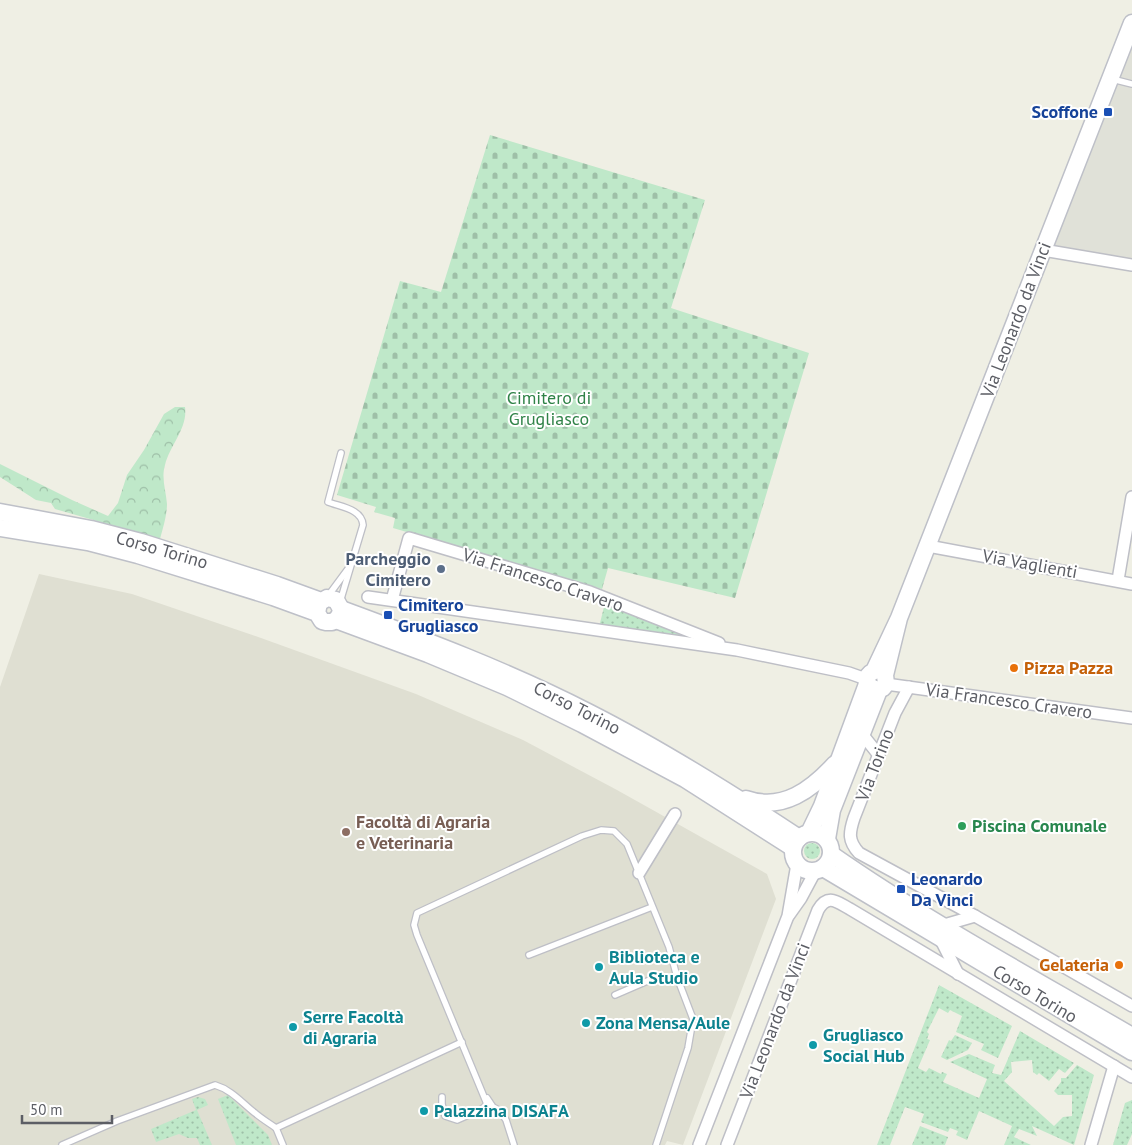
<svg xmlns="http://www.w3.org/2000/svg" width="1132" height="1145" font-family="'PT Sans',sans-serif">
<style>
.industrial{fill:#e0e1d8}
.education{fill:#dfdfd2}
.grass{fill:url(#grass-dots)}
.forest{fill:url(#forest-crowns)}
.cemetery{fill:url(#cemetery-stones)}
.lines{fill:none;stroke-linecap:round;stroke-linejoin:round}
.lane-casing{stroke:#bebfc6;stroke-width:8}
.street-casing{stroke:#bebfc6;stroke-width:14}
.secondary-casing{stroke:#bec0c8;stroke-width:19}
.lane{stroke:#fff;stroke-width:5.5}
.street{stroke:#fff;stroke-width:11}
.secondary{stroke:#fff;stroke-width:16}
.transit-dot{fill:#1a4fb4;stroke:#fff;stroke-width:2}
.service-dot{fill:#5c6f8a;stroke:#fff;stroke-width:2}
.food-dot{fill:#e8710a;stroke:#fff;stroke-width:2}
.leisure-dot{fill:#2e9e5b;stroke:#fff;stroke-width:2}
.education-dot{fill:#8d6e63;stroke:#fff;stroke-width:2}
.culture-dot{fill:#0f9aa8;stroke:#fff;stroke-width:2}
.labels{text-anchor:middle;stroke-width:4;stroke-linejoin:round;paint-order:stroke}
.transit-label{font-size:18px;font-weight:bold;fill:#164399;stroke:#fff;text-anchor:start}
.street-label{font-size:18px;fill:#5c5e65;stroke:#fff}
.park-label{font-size:18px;fill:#2f8247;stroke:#fff}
.service-label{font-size:18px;font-weight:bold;fill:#4e5e75;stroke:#fff;text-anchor:end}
.food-label{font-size:18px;font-weight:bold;fill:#c56008;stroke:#fff;text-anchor:start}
.education-label{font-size:18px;font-weight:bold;fill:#785e54;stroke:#fff;text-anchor:start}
.leisure-label{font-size:18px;font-weight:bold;fill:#27864d;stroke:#fff;text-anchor:start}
.culture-label{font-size:18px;font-weight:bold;fill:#0d838f;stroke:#fff;text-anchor:start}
</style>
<defs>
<pattern id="grass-dots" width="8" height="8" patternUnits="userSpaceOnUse" patternTransform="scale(1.25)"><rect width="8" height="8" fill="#bfe8c9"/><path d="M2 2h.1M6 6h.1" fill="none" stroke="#9ebfa7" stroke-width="1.8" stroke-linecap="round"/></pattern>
<pattern id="forest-crowns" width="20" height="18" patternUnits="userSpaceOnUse" patternTransform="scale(1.25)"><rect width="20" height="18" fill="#bfe8c9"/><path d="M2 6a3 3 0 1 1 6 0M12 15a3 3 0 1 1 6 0" fill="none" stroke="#9ebfa7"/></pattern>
<pattern id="cemetery-stones" width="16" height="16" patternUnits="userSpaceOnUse" patternTransform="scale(1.25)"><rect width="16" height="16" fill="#bfe8c9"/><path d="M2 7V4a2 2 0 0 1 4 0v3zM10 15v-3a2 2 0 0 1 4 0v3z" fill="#9ebfa7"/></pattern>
</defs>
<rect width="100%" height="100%" fill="#efefe4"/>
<!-- industrial -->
<path class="industrial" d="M1132,33V261L1048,246Z"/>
<!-- education -->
<path class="education" d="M39,574L132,594L261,638L416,694L523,740L617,790L767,874L776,899L683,1145L667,1141L665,1145H0V687Z"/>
<!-- grass -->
<g class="grass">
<path d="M605,603L690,637V638L599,627Z"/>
<circle cx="812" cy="851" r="8"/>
<path d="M939,985L1012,1026L998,1058L981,1050L984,1044L956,1032L962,1016L950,1010L948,1013L939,1008L927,1032L929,1034L927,1039L930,1040L918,1068L926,1072L929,1068L941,1074L942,1072L947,1074L943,1082L979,1098L987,1079L950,1062L969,1054L995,1065L992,1073L1001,1075L1020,1031L1074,1063L1065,1073L1059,1069L1049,1081L1039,1073L1037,1075L1033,1072L1032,1060L1011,1062L1012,1072L1004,1081L1054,1126L1063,1117L1072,1116V1095H1058L1054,1091L1061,1082V1078H1066L1077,1065L1094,1075L1074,1145L1032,1126L1037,1136L1019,1129L1014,1137L1031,1145H1004L1012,1126L979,1111L967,1140L956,1135L958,1131L950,1128L948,1132L921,1122L924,1114L905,1107L890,1145H877Z"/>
<path d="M955,1035L972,1043L968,1050L947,1060L941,1057L949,1040L951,1041Z"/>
<path d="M228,1095L268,1135L272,1145H236L218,1099Z"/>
<path d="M198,1097L205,1099L208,1105L197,1110L212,1145H200L197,1138H188L179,1134L156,1142L151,1129L196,1110L192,1099Z"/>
<path d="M1132,1100V1134L1127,1145H1113L1125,1103Z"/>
<path d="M920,1126L948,1137L945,1145H912Z"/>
</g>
<!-- forest -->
<path class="forest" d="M175,407H185C188,428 170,445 165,465C161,478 166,491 167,504C167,515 163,528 160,539L55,509L51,503L36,500L0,477V464L72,500L108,516L118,503L127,475L144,450L164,414Z"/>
<!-- cemetery -->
<path class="cemetery" d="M490,135L705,200L671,308L809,353L735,598L608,568L602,589L393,528L395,518L374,512L376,507L337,495L400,281L441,292Z"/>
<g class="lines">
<!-- lane casing -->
<g class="lane-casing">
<g id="lane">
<path d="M1112,79L1132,84"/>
<path d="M328,596L348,569"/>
<path d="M340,602L363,525C362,509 341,507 328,502L341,453"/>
<path d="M529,955L652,907"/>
<path d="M615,995L652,979L677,977"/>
<path d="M442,1097V1104L445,1116L457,1120L482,1109L487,1104L417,935L414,925L417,913L582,836L601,830L614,831L627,844L669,947L677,977L693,1019L688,1048L656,1145"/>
<path d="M487,1098L493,1107L499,1110L506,1120L514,1145"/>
<path d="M62,1145L117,1121L215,1085C232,1090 242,1103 255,1113C262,1119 269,1123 276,1128"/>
<path d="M283,1145L276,1128L462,1042"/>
</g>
</g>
<!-- street casing -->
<g class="street-casing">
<g id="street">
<path d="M1043,250L1132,265"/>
<path d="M928,546L1132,584"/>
<path d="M1118,580L1132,497"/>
<path d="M368,597L737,650L849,673L866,679"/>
<path d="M392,600L409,538L590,592L719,643"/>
<path d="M886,684L1132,718"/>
<path d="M909,687L895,713L854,818C849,833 848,841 859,853L975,916L1132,1006"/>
<path d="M862,734L878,754"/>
<path d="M639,873L675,814"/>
<path d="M789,915L801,898L816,870"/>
<path d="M944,925L975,916"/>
<path d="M940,938L958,974"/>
<path d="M699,1145L788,916L797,864"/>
<path d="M727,1145L818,910C828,893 837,902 850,909L1132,1077"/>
<path d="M1091,1145L1114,1066"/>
</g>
</g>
<!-- secondary casing -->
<g class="secondary-casing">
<g id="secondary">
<path d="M0,512L91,529L141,542L277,585L321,601"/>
<path d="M0,528L88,542L138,555L273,597L317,613L322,621L326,622H332L337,619L340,614L341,609L336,600L327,598L319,603L317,613"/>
<path d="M341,609C425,640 508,671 588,712C661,749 731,793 799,838"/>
<path d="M899,618L885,675L886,684L883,688L875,690L867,684C866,678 868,674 874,671L899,618L1132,23"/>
<path d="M336,620L428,654L507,687L582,724L685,779L793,848"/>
<path d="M746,799C783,812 812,789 835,764"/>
<circle cx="812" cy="852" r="19"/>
<path d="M809,833L822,806L867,684"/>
<path d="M827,839L832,810L879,690"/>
<path d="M831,854C927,921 1031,977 1132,1036"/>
<path d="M823,868L1132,1052"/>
</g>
</g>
<!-- lane -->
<use href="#lane" class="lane"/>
<!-- street -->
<use href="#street" class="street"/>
<!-- secondary -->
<use href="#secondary" class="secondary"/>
</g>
<!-- markers -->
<g class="transit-dot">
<rect x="1103" y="107" width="10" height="10" rx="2.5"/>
<rect x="383" y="610" width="10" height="10" rx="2.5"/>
<rect x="896" y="884" width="10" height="10" rx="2.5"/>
</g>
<circle class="service-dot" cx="441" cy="569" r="5"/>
<g class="food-dot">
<circle cx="1014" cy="668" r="5"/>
<circle cx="1119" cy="965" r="5"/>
</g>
<circle class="leisure-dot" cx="962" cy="826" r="5"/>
<circle class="education-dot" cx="346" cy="832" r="5"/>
<g class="culture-dot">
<circle cx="599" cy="967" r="5"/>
<circle cx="586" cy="1023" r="5"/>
<circle cx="293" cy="1027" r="5"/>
<circle cx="813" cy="1045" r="5"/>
<circle cx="424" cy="1111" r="5"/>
</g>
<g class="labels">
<!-- transit labels -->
<g class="transit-label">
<text x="1098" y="118" text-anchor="end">Scoffone</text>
<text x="398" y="611">Cimitero<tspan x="398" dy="21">Grugliasco</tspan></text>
<text x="911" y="885">Leonardo<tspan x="911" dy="21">Da Vinci</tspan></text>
</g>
<!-- street labels -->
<g class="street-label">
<text transform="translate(1016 320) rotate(-69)" y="6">Via Leonardo da Vinci</text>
<text transform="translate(162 550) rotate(16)" y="6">Corso Torino</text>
<text transform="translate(1030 564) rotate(10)" y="6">Via Vaglienti</text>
<text transform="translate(543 580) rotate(18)" y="6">Via Francesco Cravero</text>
<text transform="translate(1009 701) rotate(8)" y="6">Via Francesco Cravero</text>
<text transform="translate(577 708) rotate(27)" y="6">Corso Torino</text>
<text transform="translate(875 765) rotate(-69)" y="6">Via Torino</text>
<text transform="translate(1035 994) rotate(31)" y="6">Corso Torino</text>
<text transform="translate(775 1021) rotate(-69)" y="6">Via Leonardo da Vinci</text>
</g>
<!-- park labels -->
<g class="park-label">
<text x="549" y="404">Cimitero di<tspan x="549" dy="21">Grugliasco</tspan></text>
</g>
<!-- service labels -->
<g class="service-label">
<text x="431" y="565">Parcheggio<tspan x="431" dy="21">Cimitero</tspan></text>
</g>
<!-- food labels -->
<g class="food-label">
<text x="1024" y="674">Pizza Pazza</text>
<text x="1109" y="971" text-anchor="end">Gelateria</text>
</g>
<!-- education labels -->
<g class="education-label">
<text x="356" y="828">Facoltà di Agraria<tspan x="356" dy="21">e Veterinaria</tspan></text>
</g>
<!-- leisure labels -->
<g class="leisure-label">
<text x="972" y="832">Piscina Comunale</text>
</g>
<!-- culture labels -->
<g class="culture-label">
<text x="609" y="963">Biblioteca e<tspan x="609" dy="21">Aula Studio</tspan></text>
<text x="303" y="1023">Serre Facoltà<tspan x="303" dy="21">di Agraria</tspan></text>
<text x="596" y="1029">Zona Mensa/Aule</text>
<text x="823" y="1041">Grugliasco<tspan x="823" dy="21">Social Hub</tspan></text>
<text x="434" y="1117">Palazzina DISAFA</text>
</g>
</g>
<!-- scale -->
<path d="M22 1115v8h90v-8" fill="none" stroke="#5c5e65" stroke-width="2.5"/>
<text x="30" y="1115" font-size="15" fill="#5c5e65" stroke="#ffffff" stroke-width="4" paint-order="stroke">50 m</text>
</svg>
